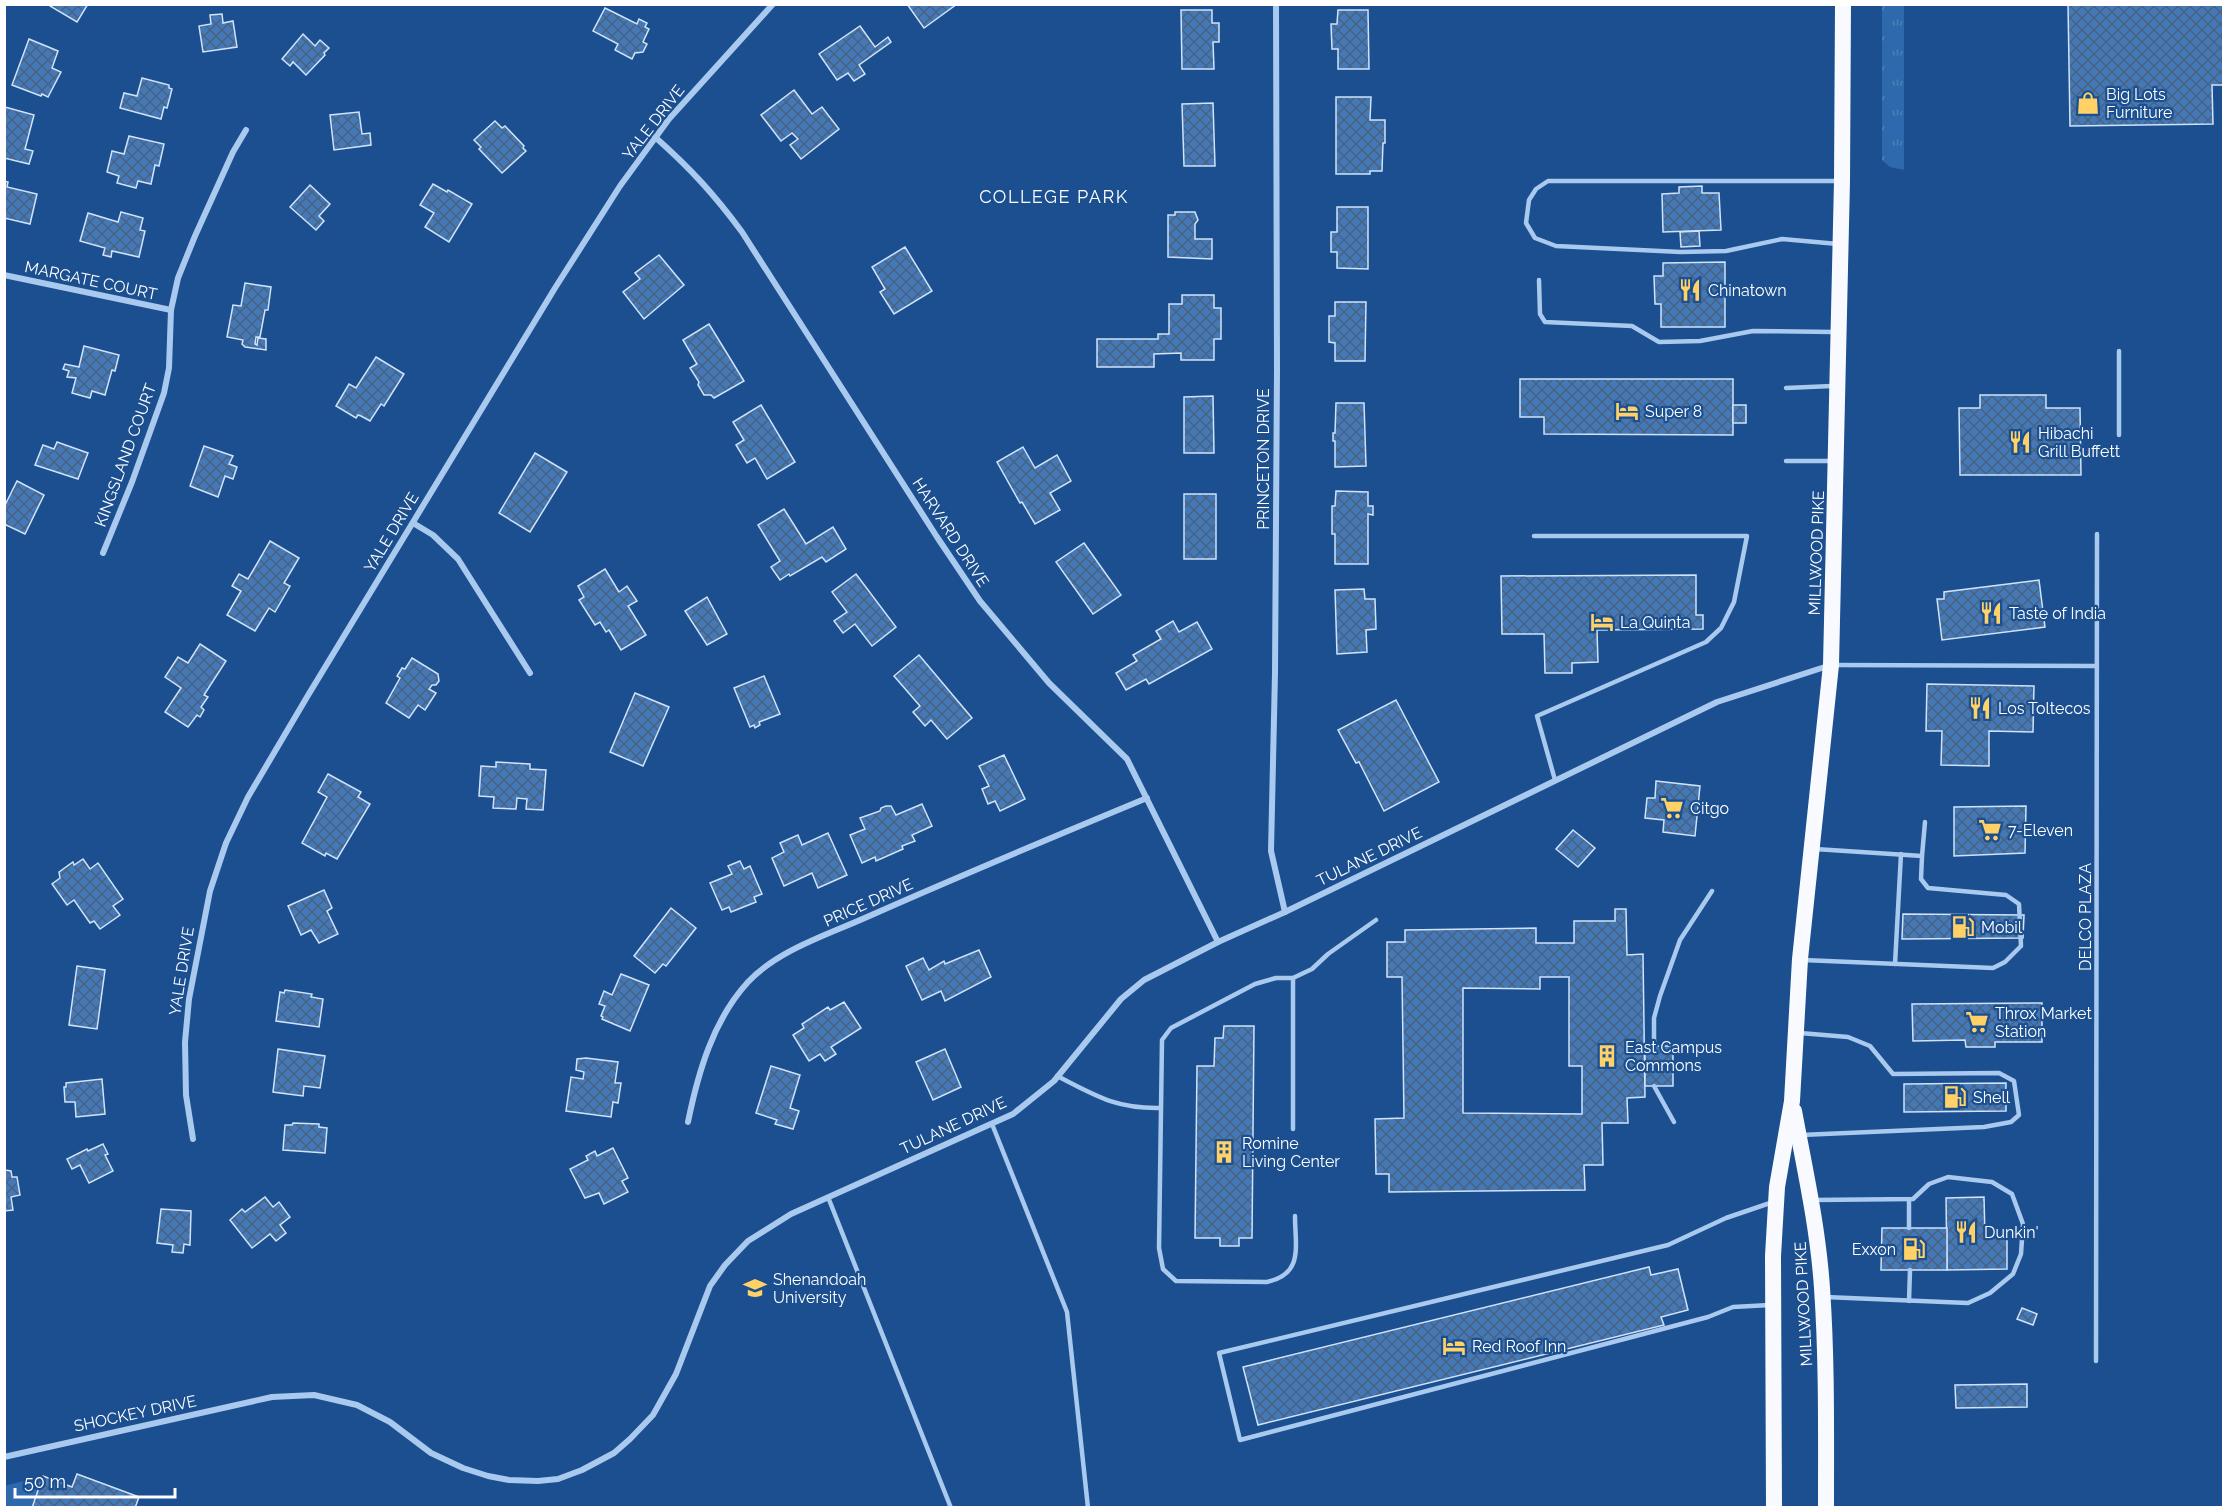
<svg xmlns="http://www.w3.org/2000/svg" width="2228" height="1512" font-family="Raleway,sans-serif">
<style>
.grass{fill:url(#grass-tufts)}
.garden{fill:#2e69ad}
.building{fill:url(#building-cross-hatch);stroke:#cfe3fa;stroke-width:1.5;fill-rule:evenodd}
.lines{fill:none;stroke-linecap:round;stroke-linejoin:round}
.service{stroke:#a9c9ee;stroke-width:4.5}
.minor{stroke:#a9c9ee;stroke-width:6}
.trunk{stroke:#f8faff;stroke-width:16}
.labels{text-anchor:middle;stroke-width:4.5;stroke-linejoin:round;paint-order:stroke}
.poi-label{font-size:16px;fill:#fff;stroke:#1b4f8f;text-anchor:start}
.street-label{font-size:16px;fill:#fff;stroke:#1b4f8f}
.neighbourhood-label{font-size:18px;letter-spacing:1.5px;fill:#fff;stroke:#1b4f8f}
</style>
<defs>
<pattern id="grass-tufts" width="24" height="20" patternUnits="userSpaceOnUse" patternTransform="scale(1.5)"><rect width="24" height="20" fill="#2e69ad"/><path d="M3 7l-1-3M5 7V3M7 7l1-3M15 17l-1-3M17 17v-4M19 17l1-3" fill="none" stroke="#4d80b9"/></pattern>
<pattern id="building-cross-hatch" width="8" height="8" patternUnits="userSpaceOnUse" patternTransform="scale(1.5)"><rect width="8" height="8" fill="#4478b7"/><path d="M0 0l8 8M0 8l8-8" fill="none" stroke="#486282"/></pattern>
</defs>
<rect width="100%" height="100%" fill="#1b4f8f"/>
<!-- grass -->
<path class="grass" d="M1882,5H1904V170L1890,167L1882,160Z"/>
<!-- garden -->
<path class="garden" d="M77,1474L139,1497L135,1507H5L4,1486L43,1476L72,1487Z"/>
<!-- building -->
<g class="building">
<path d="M51,4H88L77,22L50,6Z"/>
<path d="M907,4H957L924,28Z"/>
<path d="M2068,4H2224V85H2212L2213,124L2070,126Z"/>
<path d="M605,8L637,24L639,19L647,23L645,27L649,29L643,42L647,44L643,52L635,53L632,59L615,50L618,44L593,31Z"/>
<path d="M1181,10H1212V23H1219V42H1213L1214,69H1182Z"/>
<path d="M1338,10H1368L1369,69H1338V49H1332L1331,24H1337Z"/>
<path d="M222,14L223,23L233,21L237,47L203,52L199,26L211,24L210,15Z"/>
<path d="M860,26L875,47L888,37L891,42L859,65L865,74L854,81L848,73L837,80L819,54Z"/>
<path d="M303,34L315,46L320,40L329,48L324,53L325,55L306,75L293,62L290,66L282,59Z"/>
<path d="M29,39L58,51L52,68L61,72L48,97L42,94L41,96L12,85Z"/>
<path d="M142,78L169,85V88L172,89L167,108L164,107L161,119L120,108L124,93L137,96Z"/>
<path d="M794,90L812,114L822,107L839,129L801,159L790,145L798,139L792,133L781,141L761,115Z"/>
<path d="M1336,97H1371L1370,120H1385V143H1383L1382,171H1370V174H1336Z"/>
<path d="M1213,103L1215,166H1184L1182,104Z"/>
<path d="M5,107L34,115L25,149L33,151L29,164L4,158Z"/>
<path d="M359,112L362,134L370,133L371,145L334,150L330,115Z"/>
<path d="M495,121L502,128L505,126L524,146L523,148L526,151L502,173L479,149L481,147L474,140Z"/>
<path d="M129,136L164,144L159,166L155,165L151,184L138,181L136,188L117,183L119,176L107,172L112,151L124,154Z"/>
<path d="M4,181L8,182L7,187L37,194L30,224L4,218Z"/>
<path d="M433,184L447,192L448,190L472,204L449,242L425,227L434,213L420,205Z"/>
<path d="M310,185L330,204L319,216L324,221L316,230L290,207Z"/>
<path d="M1702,186V193H1719L1721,230L1663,232L1662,194L1679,193V187Z"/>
<path d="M1337,207H1368V269L1337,268V252H1331V232H1337Z"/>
<path d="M121,212L143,218L140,230L145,231L139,257L112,251L111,257L103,255L105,248L80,241L88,213L118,222Z"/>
<path d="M1175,212H1195L1198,220L1195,224V239H1212V259L1168,257V215H1175Z"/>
<path d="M1699,231L1700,246L1681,247L1680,232Z"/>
<path d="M905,247L932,291L894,314L880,292L885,289L872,267Z"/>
<path d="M659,255L684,285L644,319L623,292L640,279L635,273Z"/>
<path d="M1725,262V327H1661V304H1655L1654,276H1663V263Z"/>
<path d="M245,283L271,287L268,310H265L260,337H256L255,344L257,345L258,338L266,339V350L245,347L242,344L243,340L227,337L233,305L241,306Z"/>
<path d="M1182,295H1214V308H1221V339H1214V360H1181V353L1154,354V367H1097V339H1158V334H1169V304H1182Z"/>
<path d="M1335,302H1366L1365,361H1335V343L1329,342V316H1335Z"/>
<path d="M709,324L744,381L714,398L711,395H704L698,385L699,382L690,368L697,364L683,340Z"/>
<path d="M84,346L119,355L115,371L112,370L105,395L92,391L90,398L72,393L76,378L67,377L69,371L63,369L65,364L79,367Z"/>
<path d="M376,357L404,374L384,406L381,404L370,421L361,416L358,415L356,418L336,406L349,384L356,388Z"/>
<path d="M1520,379H1733V435L1544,434V417H1520Z"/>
<path d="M1980,395H2046V408H2080L2081,475H1960L1959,408H1980Z"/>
<path d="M1213,396L1214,453H1184V397Z"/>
<path d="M1336,403H1364L1366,466L1335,467V441H1333V433H1335Z"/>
<path d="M761,405L795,462L767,479L755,458L747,463L736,445L744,440L733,422Z"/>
<rect x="1733" y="405" width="13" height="18"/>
<path d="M57,442L88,453L78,479L35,465L43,445L54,449Z"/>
<path d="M204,446L233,456L229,464L237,467L233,479L225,476L218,497L190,486Z"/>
<path d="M1023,447L1035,468L1057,455L1071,481L1050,493L1060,510L1035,524L1022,502L1020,503L997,462Z"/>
<path d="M535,453L567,472L530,532L499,513Z"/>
<path d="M17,481L44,495L25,534L4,524V502L6,503Z"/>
<path d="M1336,491L1368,492V506H1373V515L1368,514V564H1335V534H1332V506H1335Z"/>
<rect x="1184" y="494" width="32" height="65"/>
<path d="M784,509L806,544L833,527L846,549L826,562L822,557L790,576L789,574L780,580L771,567L780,561L758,525Z"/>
<path d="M270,541L299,558L284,583L290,586L275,612L269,608L255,631L227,615L241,591L232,586L239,574L248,579Z"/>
<path d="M1084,543L1121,595L1093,614L1056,562Z"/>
<path d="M605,569L619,592L627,586L637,601L628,606L646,635L621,650L609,630L606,632L600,622L595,625L579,600L584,597L578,586Z"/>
<path d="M856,574L896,627L872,646L855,624L843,633L834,621L847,612L832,592Z"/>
<path d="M1696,575V615H1703V629L1597,630L1598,662L1572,663V673H1545L1544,634H1502L1501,576Z"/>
<path d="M2039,580L2045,627L1942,640L1937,599H1944V592Z"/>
<path d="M1364,589L1365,599H1375L1376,629L1366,630L1367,652L1337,654L1335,590Z"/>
<path d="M707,597L727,634L707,645L685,611Z"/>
<path d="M1173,621L1179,632L1197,622L1212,649L1149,684L1146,679L1126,690L1116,673L1137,661L1133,655L1161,639L1156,631Z"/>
<path d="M200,644L226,661L204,695L208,697L201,707L204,710L200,717L197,715L188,727L165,712L181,688L165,677L178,657L188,663Z"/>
<path d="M919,655L972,718L947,739L931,720L925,726L913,712L920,706L894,676Z"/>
<path d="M412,658L438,674L439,681L436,685H432L429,689L436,693L425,710L418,705L409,718L386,703L400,678L397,676L402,668L405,669Z"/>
<path d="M764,676L780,714L759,722L760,725L755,728L754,725L750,727L734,688Z"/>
<path d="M1927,684L2034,686L2033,732L1989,731V766L1941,765L1942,731H1926Z"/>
<path d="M635,693L669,707L643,766L610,752Z"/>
<path d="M1396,700L1439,782L1384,811L1359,762L1356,763L1338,730Z"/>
<path d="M1004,755L1025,799L1000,811L995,801L988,804L982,789L989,786L979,766Z"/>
<path d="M496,762L530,764V769L546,770L543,810L526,809L527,799L517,798L516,809L493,808L494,797L479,796L481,766L496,767Z"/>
<path d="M328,774L361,792L358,797L370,804L337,859L326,853L325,856L302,843L327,797L318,792Z"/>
<path d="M1656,781L1700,786L1695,836L1663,832L1664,820L1645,818L1647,798H1655Z"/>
<path d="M922,804L932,826L912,835L915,841L902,846L903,849L876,861L875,857L862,863L850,835L865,829L860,818L880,811L881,808L886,806H891L896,815Z"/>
<path d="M2026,806L2025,853L1954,856V807Z"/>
<path d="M1573,830L1595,848L1578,867L1556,849Z"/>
<path d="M828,833L847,875L818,888L812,873L784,886L772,858L784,852L780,843L798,835L802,845Z"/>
<path d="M83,859L90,869L98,863L123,899L113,906L120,915L100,929L94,921L90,923L74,900L67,905L52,884L60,878L59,872L73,862L74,865Z"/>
<path d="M740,861L744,869L750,866L762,894L754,897L756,902L731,912L729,907L722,910L710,883L732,874L728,866Z"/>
<path d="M324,890L332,908L327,911L338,934L319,943L311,930L301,935L288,906Z"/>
<path d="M671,908L696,928L666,966L663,964L655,973L634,956Z"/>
<path d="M1615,909H1626L1627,955L1643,954L1645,1097L1627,1098L1628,1123H1602L1603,1165H1584L1585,1190L1389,1192V1174H1376L1375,1119L1404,1118L1402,977H1387V942H1405V930L1536,928V943H1574V921H1615ZM1540,977H1569V1066H1582V1114L1463,1113V988L1540,989Z"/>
<path d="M1903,914L2024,915L2023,938L1902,939Z"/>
<path d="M979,950L991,977L945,1001L941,991L922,1000L906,966L923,958L929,970L944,961L945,964Z"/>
<path d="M77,966L105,970L97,1029L69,1025Z"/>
<path d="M621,974L649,985L630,1031L602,1019L603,1017L601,1016L605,1006L599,1004L604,991L612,995Z"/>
<path d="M285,990L312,994L311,997L323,999L319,1027L276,1021L280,992L284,993Z"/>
<path d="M844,1002L861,1028L831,1047L836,1054L825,1061L820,1054L809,1061L793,1035L804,1028L802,1024L828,1007L830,1010Z"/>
<path d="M2042,1003V1042H1995V1047H1966L1965,1040L1913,1041L1912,1004Z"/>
<path d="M1224,1026H1254L1252,1238H1239V1246H1220V1238H1195L1197,1066H1214L1215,1038H1223Z"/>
<rect x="1645" y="1046" width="28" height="40"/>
<path d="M278,1049L325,1056L320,1088L304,1086L303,1096L273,1092Z"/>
<path d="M945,1049L961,1087L933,1100L916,1062Z"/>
<path d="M586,1058L618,1062L615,1083H621L618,1103L613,1102L611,1117L566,1111L571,1077L583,1079L584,1072L576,1070L577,1059Z"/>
<path d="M771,1066L800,1075L790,1108L799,1111L793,1129L775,1124L777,1120L756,1113Z"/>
<path d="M102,1079L105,1114L76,1117L75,1102H65L64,1087H66V1083Z"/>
<path d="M2006,1083V1111L1904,1112V1084Z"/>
<path d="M293,1123L319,1124V1127L327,1128L325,1153L283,1150L285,1125H292Z"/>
<path d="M103,1144L108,1154L105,1155L113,1171L89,1183L80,1165L72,1169L67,1159L87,1149L88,1151Z"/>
<path d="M613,1148L628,1178L622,1181L628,1192L604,1204L599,1193L585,1198L570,1169L588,1160L586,1156L595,1151L597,1156Z"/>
<path d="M4,1168L5,1170L11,1171L12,1177H17L20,1195L11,1197L13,1210L4,1211Z"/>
<path d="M265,1197L273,1207L279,1202L290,1217L280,1225L286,1233L276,1241L270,1234L252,1248L230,1220L242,1209L245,1212Z"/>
<path d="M1984,1197L1985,1237L2007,1236V1269L1947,1270L1946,1198Z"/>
<path d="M161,1209L191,1211L190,1245L184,1244L183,1253L172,1252L173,1245L157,1243Z"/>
<path d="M1882,1228H1947V1270H1881Z"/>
<path d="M1649,1267L1651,1275L1678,1269L1688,1310L1661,1317L1664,1325L1258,1425L1243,1367Z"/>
<path d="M2022,1308L2037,1314L2033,1325L2017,1319Z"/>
<path d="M2027,1384V1407L1956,1408L1955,1385Z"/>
<path d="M77,1474L139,1497L135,1508H32L43,1476L72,1487Z"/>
</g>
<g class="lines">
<!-- service -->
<g class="service">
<path d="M1838,244L1782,239L1726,251L1681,252L1556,246L1535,238L1526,223L1529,200L1536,189L1548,181H1840"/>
<path d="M1539,280L1540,314L1545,322L1632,326L1659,342L1700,341L1753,331L1834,332"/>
<path d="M2119,351V435"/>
<path d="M1786,388L1832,386"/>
<path d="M1786,461H1831"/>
<path d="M1534,536H1747L1734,602L1721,628L1706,642L1537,716L1555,780"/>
<path d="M1834,665L2097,666"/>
<path d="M1922,856L1925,822"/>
<path d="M1803,960L1993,968L2005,962L2021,946L2019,904L2006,895L1928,888L1921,879L1922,856L1815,849"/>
<path d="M1895,964L1901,854"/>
<path d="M1800,1033L1848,1037L1870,1046L1893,1074L1999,1073L2014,1081L2019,1115L2011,1122L1984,1127L1801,1135"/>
<path d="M1654,1046V1018L1660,996L1680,940L1712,891"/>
<path d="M1057,1076C1096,1096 1116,1109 1161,1108"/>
<path d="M1654,1086L1674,1122"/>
<path d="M992,1124L1067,1312L1088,1508"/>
<path d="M1293,1129V978"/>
<path d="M828,1197L951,1508"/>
<path d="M1814,1200L1913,1199L1929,1184L1948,1177L1992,1182L2012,1194L2023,1224L2021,1254L2013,1274L1990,1293L1968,1303L1825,1297"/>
<path d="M1295,1216C1295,1246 1304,1274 1267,1282L1176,1281L1163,1269L1159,1248L1162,1040L1171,1028L1255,984L1276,978H1293L1312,969L1328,954L1376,920"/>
<path d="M1909,1228V1199"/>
<path d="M1909,1301L1910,1270"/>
<path d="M1770,1305L1733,1307L1708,1317L1240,1440L1219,1353L1668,1245L1726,1218L1773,1202"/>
<path d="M2096,1361L2097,534"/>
</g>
<!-- minor -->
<g class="minor">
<path d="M1276,4L1277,370L1275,673L1271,851L1285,912"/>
<path d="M655,137C690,168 714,194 742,232L937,537L980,601L1049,683L1127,759L1218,942"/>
<path d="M4,275L171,310"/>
<path d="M413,523L433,535L458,559L530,673"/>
<path d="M103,553L132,482L164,393L169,368L171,310L178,278L195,236L233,152L246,130"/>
<path d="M688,1122C698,1073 713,1020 748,982C778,950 827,935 867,917C959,876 1053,837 1147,798"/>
<path d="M193,1139L186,1095L185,1042L189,999L210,891L226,843L248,797L307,697L555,288L620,186L669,119L773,4"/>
<path d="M4,1457L272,1397L314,1395L357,1405L390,1422L431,1453L463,1468L488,1476L509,1480L538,1481L558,1479L582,1470L614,1453L630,1439L653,1415L676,1374L710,1286L725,1265L748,1241L791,1214L1013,1114L1054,1081L1121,999L1144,980L1218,942L1285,912L1717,702L1828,666"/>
</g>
<!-- trunk -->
<g class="trunk">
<path d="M1794,1111C1805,1170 1818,1228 1822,1288C1827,1360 1826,1434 1826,1508"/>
<path d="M1774,1508L1773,1256L1777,1187L1792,1101L1800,959L1831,665L1842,181L1843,4"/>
</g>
</g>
<!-- icons -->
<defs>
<g id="shop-bare" transform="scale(1.8)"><path d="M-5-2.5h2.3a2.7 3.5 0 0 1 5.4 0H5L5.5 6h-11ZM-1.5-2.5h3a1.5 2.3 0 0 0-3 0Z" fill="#ffd166" stroke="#1b4f8f" stroke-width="2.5" paint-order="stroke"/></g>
<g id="restaurant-bare" transform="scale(1.8)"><path d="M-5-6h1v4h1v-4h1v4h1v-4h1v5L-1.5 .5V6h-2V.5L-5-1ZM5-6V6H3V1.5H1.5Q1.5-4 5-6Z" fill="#ffd166" stroke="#1b4f8f" stroke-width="2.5" paint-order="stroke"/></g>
<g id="hotel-bare" transform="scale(1.8)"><path d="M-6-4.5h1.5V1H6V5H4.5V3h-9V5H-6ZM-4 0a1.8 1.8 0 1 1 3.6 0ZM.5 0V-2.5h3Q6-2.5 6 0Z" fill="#ffd166" stroke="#1b4f8f" stroke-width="2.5" paint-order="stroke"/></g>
<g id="supermarket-bare" transform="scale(1.8)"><path d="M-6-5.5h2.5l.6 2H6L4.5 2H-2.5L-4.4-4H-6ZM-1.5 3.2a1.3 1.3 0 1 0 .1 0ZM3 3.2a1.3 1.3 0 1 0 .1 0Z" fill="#ffd166" stroke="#1b4f8f" stroke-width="2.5" paint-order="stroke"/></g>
<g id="fuel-bare" transform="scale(1.8)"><path d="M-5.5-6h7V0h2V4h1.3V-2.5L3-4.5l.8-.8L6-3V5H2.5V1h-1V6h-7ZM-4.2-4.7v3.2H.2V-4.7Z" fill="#ffd166" stroke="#1b4f8f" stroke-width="2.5" paint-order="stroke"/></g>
<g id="building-bare" transform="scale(1.8)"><path d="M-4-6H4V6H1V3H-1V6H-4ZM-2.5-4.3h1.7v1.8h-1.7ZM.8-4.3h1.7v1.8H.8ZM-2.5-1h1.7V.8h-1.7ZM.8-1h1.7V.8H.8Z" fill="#ffd166" stroke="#1b4f8f" stroke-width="2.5" paint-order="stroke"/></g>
<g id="university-bare" transform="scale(1.8)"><path d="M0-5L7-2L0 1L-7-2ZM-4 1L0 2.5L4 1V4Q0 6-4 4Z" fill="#ffd166" stroke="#1b4f8f" stroke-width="2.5" paint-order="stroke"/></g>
</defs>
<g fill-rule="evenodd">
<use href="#shop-bare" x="2088" y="103"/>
<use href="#restaurant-bare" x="1690" y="290"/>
<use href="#hotel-bare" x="1627" y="411"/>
<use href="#restaurant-bare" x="2020" y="442"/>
<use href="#restaurant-bare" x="1991" y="613"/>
<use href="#hotel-bare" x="1602" y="622"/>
<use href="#restaurant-bare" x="1980" y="708"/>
<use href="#supermarket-bare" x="1672" y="808"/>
<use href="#supermarket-bare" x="1990" y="830"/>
<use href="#fuel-bare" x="1963" y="927"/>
<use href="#supermarket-bare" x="1977" y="1022"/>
<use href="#building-bare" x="1607" y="1056"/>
<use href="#fuel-bare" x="1955" y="1097"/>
<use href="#building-bare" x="1224" y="1152"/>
<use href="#restaurant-bare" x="1966" y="1232"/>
<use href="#fuel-bare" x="1914" y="1249"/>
<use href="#university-bare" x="755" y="1288"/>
<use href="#hotel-bare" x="1454" y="1346"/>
</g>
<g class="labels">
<!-- poi labels -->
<g class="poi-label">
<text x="2106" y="100">Big Lots<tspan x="2106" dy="18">Furniture</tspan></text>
<text x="1708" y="296">Chinatown</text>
<text x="1645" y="417">Super 8</text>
<text x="2038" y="439">Hibachi<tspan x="2038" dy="18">Grill Buffett</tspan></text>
<text x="2009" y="619">Taste of India</text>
<text x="1620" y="628">La Quinta</text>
<text x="1998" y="714">Los Toltecos</text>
<text x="1690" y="814">Citgo</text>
<text x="2008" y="836">7-Eleven</text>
<text x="1981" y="933">Mobil</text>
<text x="1995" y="1019">Throx Market<tspan x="1995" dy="18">Station</tspan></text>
<text x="1625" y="1053">East Campus<tspan x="1625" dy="18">Commons</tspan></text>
<text x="1973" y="1103">Shell</text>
<text x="1242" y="1149">Romine<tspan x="1242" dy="18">Living Center</tspan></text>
<text x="1984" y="1238">Dunkin'</text>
<text x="1896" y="1255" text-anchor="end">Exxon</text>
<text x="773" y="1285">Shenandoah<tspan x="773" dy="18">University</tspan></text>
<text x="1472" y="1352">Red Roof Inn</text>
</g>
<!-- street labels -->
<g class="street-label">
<text transform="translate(653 122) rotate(-52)" y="6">YALE DRIVE</text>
<text transform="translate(91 280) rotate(12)" y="6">MARGATE COURT</text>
<text transform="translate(125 455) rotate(-70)" y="6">KINGSLAND COURT</text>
<text transform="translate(1263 459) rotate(-90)" y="6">PRINCETON DRIVE</text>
<text transform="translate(391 532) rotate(-59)" y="6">YALE DRIVE</text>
<text transform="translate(951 532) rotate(57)" y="6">HARVARD DRIVE</text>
<text transform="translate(1816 553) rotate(-88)" y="6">MILLWOOD PIKE</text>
<text transform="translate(1369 856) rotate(-26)" y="6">TULANE DRIVE</text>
<text transform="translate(868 902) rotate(-24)" y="6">PRICE DRIVE</text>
<text transform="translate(2085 917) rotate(-90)" y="6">DELCO PLAZA</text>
<text transform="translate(181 971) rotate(-81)" y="6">YALE DRIVE</text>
<text transform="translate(953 1125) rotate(-25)" y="6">TULANE DRIVE</text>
<text transform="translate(1803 1304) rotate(-93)" y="6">MILLWOOD PIKE</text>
<text transform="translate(135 1413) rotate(-12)" y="6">SHOCKEY DRIVE</text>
</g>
<!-- neighbourhood labels -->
<g class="neighbourhood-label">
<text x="1054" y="203">COLLEGE PARK</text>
</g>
</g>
<!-- border -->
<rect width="2228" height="1512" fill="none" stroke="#ffffff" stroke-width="12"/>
<!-- scale -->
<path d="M15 1488v9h160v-9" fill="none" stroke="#ffffff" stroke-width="3"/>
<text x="24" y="1488" font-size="18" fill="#ffffff" stroke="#1b4f8f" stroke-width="4.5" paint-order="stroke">50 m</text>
</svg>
